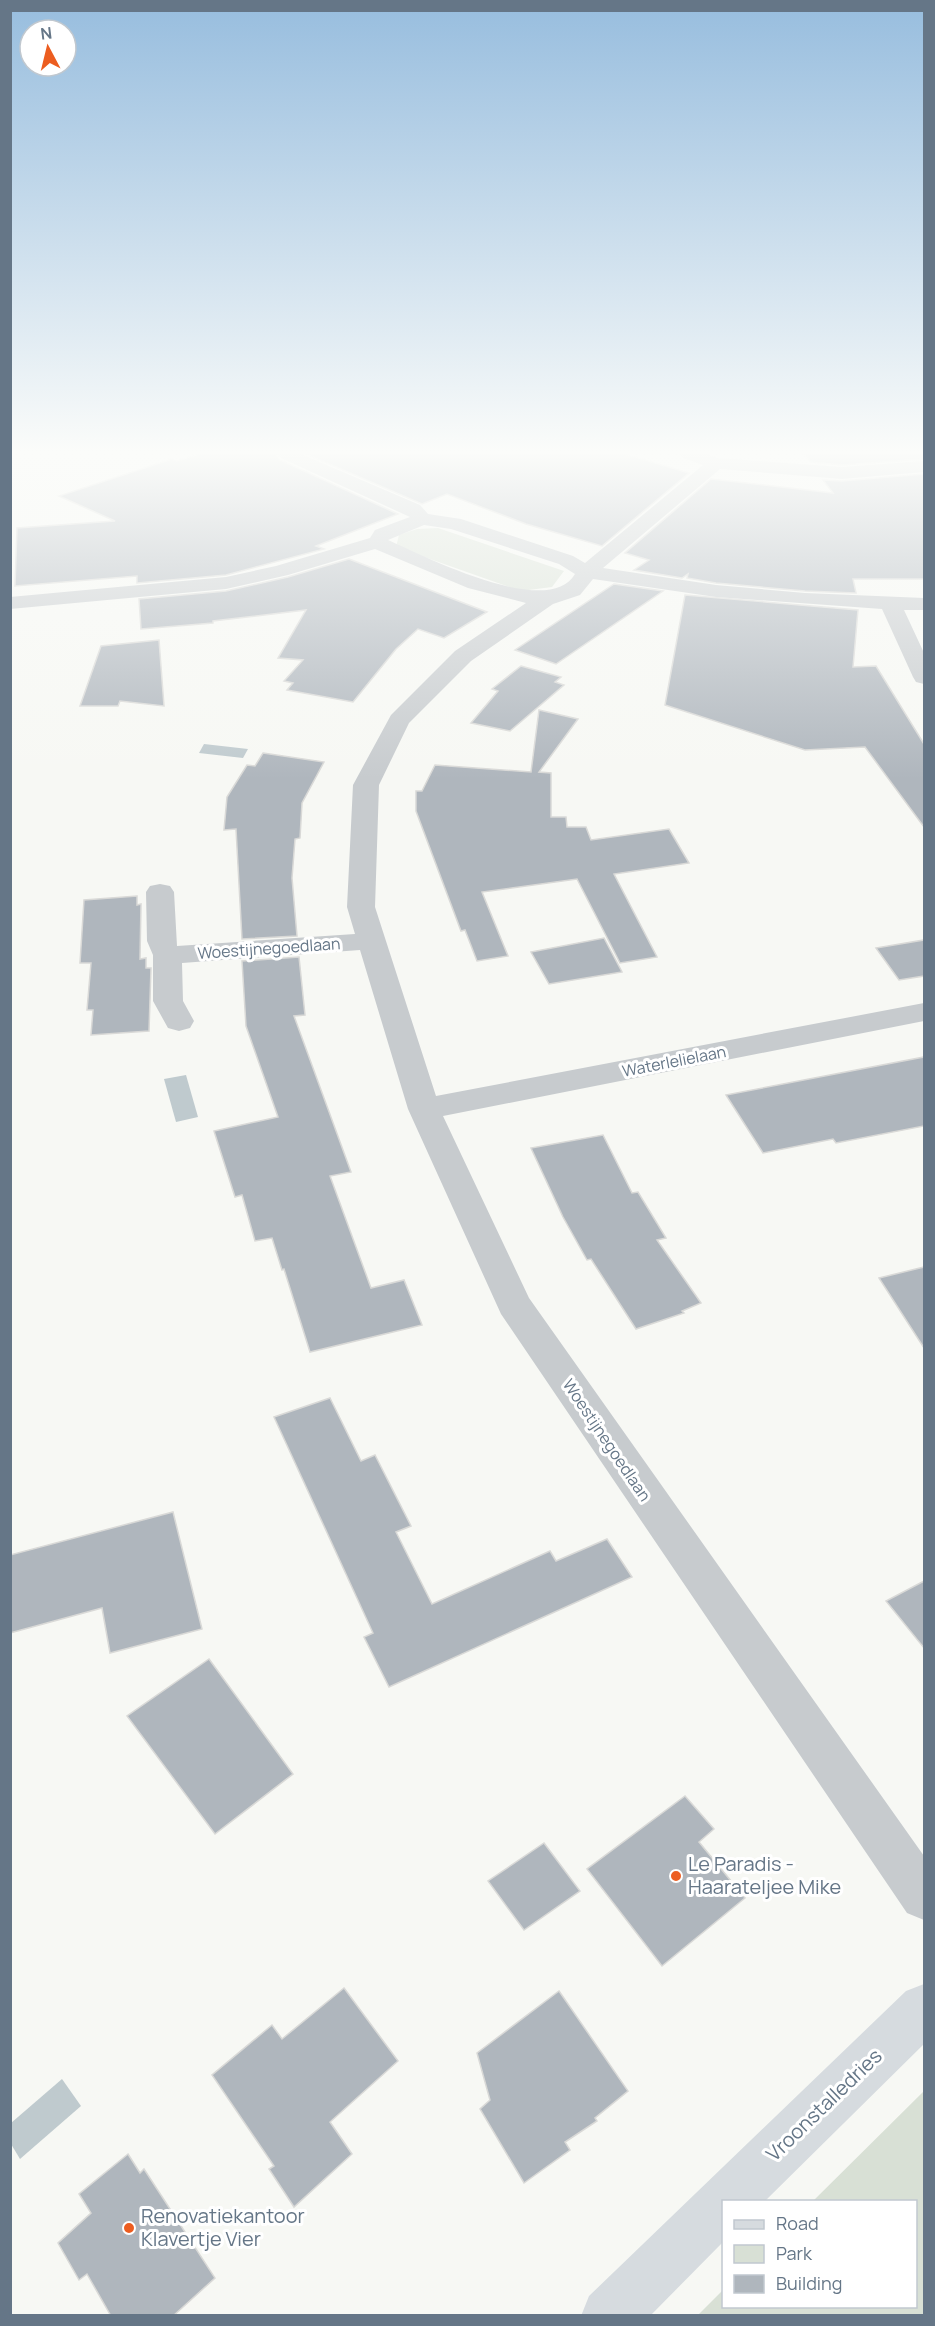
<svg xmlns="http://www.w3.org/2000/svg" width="935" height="2326" font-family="Manrope,sans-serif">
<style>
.green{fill:#d8e0d5}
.water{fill:#bfcace}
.building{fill:#afb6bd;stroke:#d9d9d7;stroke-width:1.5}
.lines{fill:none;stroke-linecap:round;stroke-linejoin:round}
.street{fill:#c7cbce;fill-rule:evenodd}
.secondary{fill:#d6dbdf;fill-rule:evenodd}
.poi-dot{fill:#ec5d20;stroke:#fff;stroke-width:2}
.labels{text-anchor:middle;stroke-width:6;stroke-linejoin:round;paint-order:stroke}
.street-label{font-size:16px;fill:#657687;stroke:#fff}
.near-poi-label{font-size:20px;fill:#657687;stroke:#fff;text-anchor:start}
.near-street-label{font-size:20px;fill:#657687;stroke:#fff}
</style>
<rect width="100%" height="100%" fill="#f7f8f4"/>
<!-- green -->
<g class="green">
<path d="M438,528L564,571L552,587L521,591L396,547L399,535L417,529Z"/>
<path d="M924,2091V2315H698L723,2290L724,2306H916V2202L813,2201Z"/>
</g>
<!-- water -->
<g class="water">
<path d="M204,744L248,749L243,758L199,753Z"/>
<path d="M186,1075L198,1117L176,1122L164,1079Z"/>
<path d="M62,2079L81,2106L20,2159L11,2144V2123Z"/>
</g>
<!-- building -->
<g class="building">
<path d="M199,454H276L280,460L398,514L316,546L324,549L226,575L137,583V576L15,586L17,528L115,521L59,496L172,459L177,461Z"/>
<path d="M306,454H625L689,473L602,546L526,524L447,494L422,504Z"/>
<path d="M804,454H924V459L842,465L811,462Z"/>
<path d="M924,474V579H853L856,593L805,591L716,583L687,578L688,574L682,578L634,570L649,560L625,553L711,479L833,493L823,480L842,481Z"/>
<path d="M349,559L487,612L444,638L418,629L396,649L353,702L287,690L293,683L284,681L303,660L278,658L306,610L213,621V623L141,629L139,599L226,591L288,577Z"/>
<path d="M614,584L663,591L556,664L515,650Z"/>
<path d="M685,595L858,610L853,667L876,666L924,744V827L865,747L805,750L665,705Z"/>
<path d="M159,640L164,706L120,701L118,706H80L101,646Z"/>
<path d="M521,666L561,677L555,682L564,685L510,731L471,723L498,691L492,689Z"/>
<path d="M539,710L578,719L539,772L551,773V817H566L567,827H586L591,840L669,829L689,863L614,874L657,957L620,963L577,879L482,892L508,956L477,961L465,930L461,931L416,811V791H422L435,765L531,772Z"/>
<path d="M263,753L324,762L302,803L300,838L295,839L292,878L297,936L242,939L236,829L224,830L227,797L247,765L255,766Z"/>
<path d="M137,896V905L141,904L140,959L146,958V968H151L149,1031L91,1035L93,1010H87L91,963H80L84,900Z"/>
<path d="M604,938L622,972L549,984L531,952Z"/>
<path d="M924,940V976L899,980L876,948Z"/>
<path d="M299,957L305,1015L294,1016L351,1172L330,1176L371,1288L404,1280L422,1325L310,1352L284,1269L282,1270L272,1238L255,1241L242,1195L235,1197L214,1131L278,1117L246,1026L242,961Z"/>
<path d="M924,1057V1126L836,1143L833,1139L763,1153L726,1095Z"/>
<path d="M603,1135L632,1193L638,1192L666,1238L657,1240L701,1303L682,1311L684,1313L636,1329L591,1259L587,1260L563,1217L531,1148Z"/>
<path d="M924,1267V1348L879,1278Z"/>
<path d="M330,1398L361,1461L375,1455L411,1526L396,1532L432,1604L550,1551L556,1561L607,1539L632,1577L389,1687L364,1637L373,1633L274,1417Z"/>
<path d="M173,1512L202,1629L110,1653L102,1608L10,1633V1555Z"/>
<path d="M924,1581V1648L886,1601Z"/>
<path d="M209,1659L293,1774L215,1834L127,1716Z"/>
<path d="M685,1796L714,1829L699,1842L745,1898L662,1966L587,1869Z"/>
<path d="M544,1843L580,1891L524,1930L488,1881Z"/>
<path d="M344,1988L398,2061L330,2122L352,2154L294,2207L269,2169L274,2166L212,2075L272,2025L282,2039Z"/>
<path d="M559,1991L628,2091L595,2118L597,2121L565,2142L570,2150L524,2183L480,2109L490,2100L477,2053Z"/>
<path d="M128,2154L140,2173L144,2169L215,2278L173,2316H111L87,2274L79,2280L58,2243L91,2213L79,2194Z"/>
</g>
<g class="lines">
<!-- street -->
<path class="street" d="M278,454H301L420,505L428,514L461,519L573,556L585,563L703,465L683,458L680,454H706L718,458L842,467L924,461V472L842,479L720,469L603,568L716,585L805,593L924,598V610H904L924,653V684L916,682L913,677L882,609L716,597L593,579L580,595L553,604L471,661L409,723L379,785L375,907L436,1096L924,1003V1021L443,1116L529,1298L924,1856V1920L907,1913L501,1314L408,1109L360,950L182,963L183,1001L194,1021L190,1028L179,1031L168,1028L153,1001V955L147,941L146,892L150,886L160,884L170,886L174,892L177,946L355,934L347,907L353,785L391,715L455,651L526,603L468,588L375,549L288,575L226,589L10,609V597L226,577L276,566L370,538L375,530L410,517L281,458ZM424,525L451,529L559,564L575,574C549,620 424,556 388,540Z"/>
<!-- secondary -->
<path class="secondary" d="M924,1984V2044L764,2202H724V2241L650,2316H581L589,2296L906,1991Z"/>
</g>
<!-- sky -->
<linearGradient id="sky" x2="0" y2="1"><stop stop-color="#97bdde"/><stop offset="0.58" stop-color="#fbfcfa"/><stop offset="1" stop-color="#fbfcfa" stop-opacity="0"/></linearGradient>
<rect width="935" height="779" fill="url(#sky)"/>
<!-- markers -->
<g class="poi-dot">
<circle cx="676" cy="1876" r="6"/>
<circle cx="129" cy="2228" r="6"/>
</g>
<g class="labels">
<!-- street labels -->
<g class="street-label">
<text transform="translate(269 948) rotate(-4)" y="6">Woestijnegoedlaan</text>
<text transform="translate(674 1061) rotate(-11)" y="6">Waterlelielaan</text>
<text transform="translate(607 1440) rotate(56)" y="6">Woestijnegoedlaan</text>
</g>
<!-- near-poi labels -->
<g class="near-poi-label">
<text x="688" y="1871">Le Paradis -<tspan x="688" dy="23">Haarateljee Mike</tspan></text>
<text x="141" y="2223">Renovatiekantoor<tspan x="141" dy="23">Klavertje Vier</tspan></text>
</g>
<!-- near-street labels -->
<g class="near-street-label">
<text transform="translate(824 2105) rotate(-44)" y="7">Vroonstalledries</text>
</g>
</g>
<!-- border -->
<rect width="935" height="2326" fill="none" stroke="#657687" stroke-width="24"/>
<!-- legend -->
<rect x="722" y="2200" width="195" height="108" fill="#ffffff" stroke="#c1c8cf" stroke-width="1.5"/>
<rect x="734" y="2220" width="30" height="9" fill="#d6dbdf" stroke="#c1c8cf" stroke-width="1.5"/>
<text x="776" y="2230" font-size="18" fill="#657687">Road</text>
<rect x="734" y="2245" width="30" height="18" fill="#d8e0d5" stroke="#c1c8cf" stroke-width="1.5"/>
<text x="776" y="2260" font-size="18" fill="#657687">Park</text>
<rect x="734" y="2275" width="30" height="18" fill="#afb6bd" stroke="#c1c8cf" stroke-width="1.5"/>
<text x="776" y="2290" font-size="18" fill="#657687">Building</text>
<!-- north arrow -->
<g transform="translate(48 48) rotate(353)"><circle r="28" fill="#ffffff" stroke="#c1c8cf" stroke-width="1.5"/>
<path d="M0-4.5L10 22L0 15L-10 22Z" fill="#ec5d20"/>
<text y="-9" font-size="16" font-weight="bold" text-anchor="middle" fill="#657687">N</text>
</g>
</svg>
